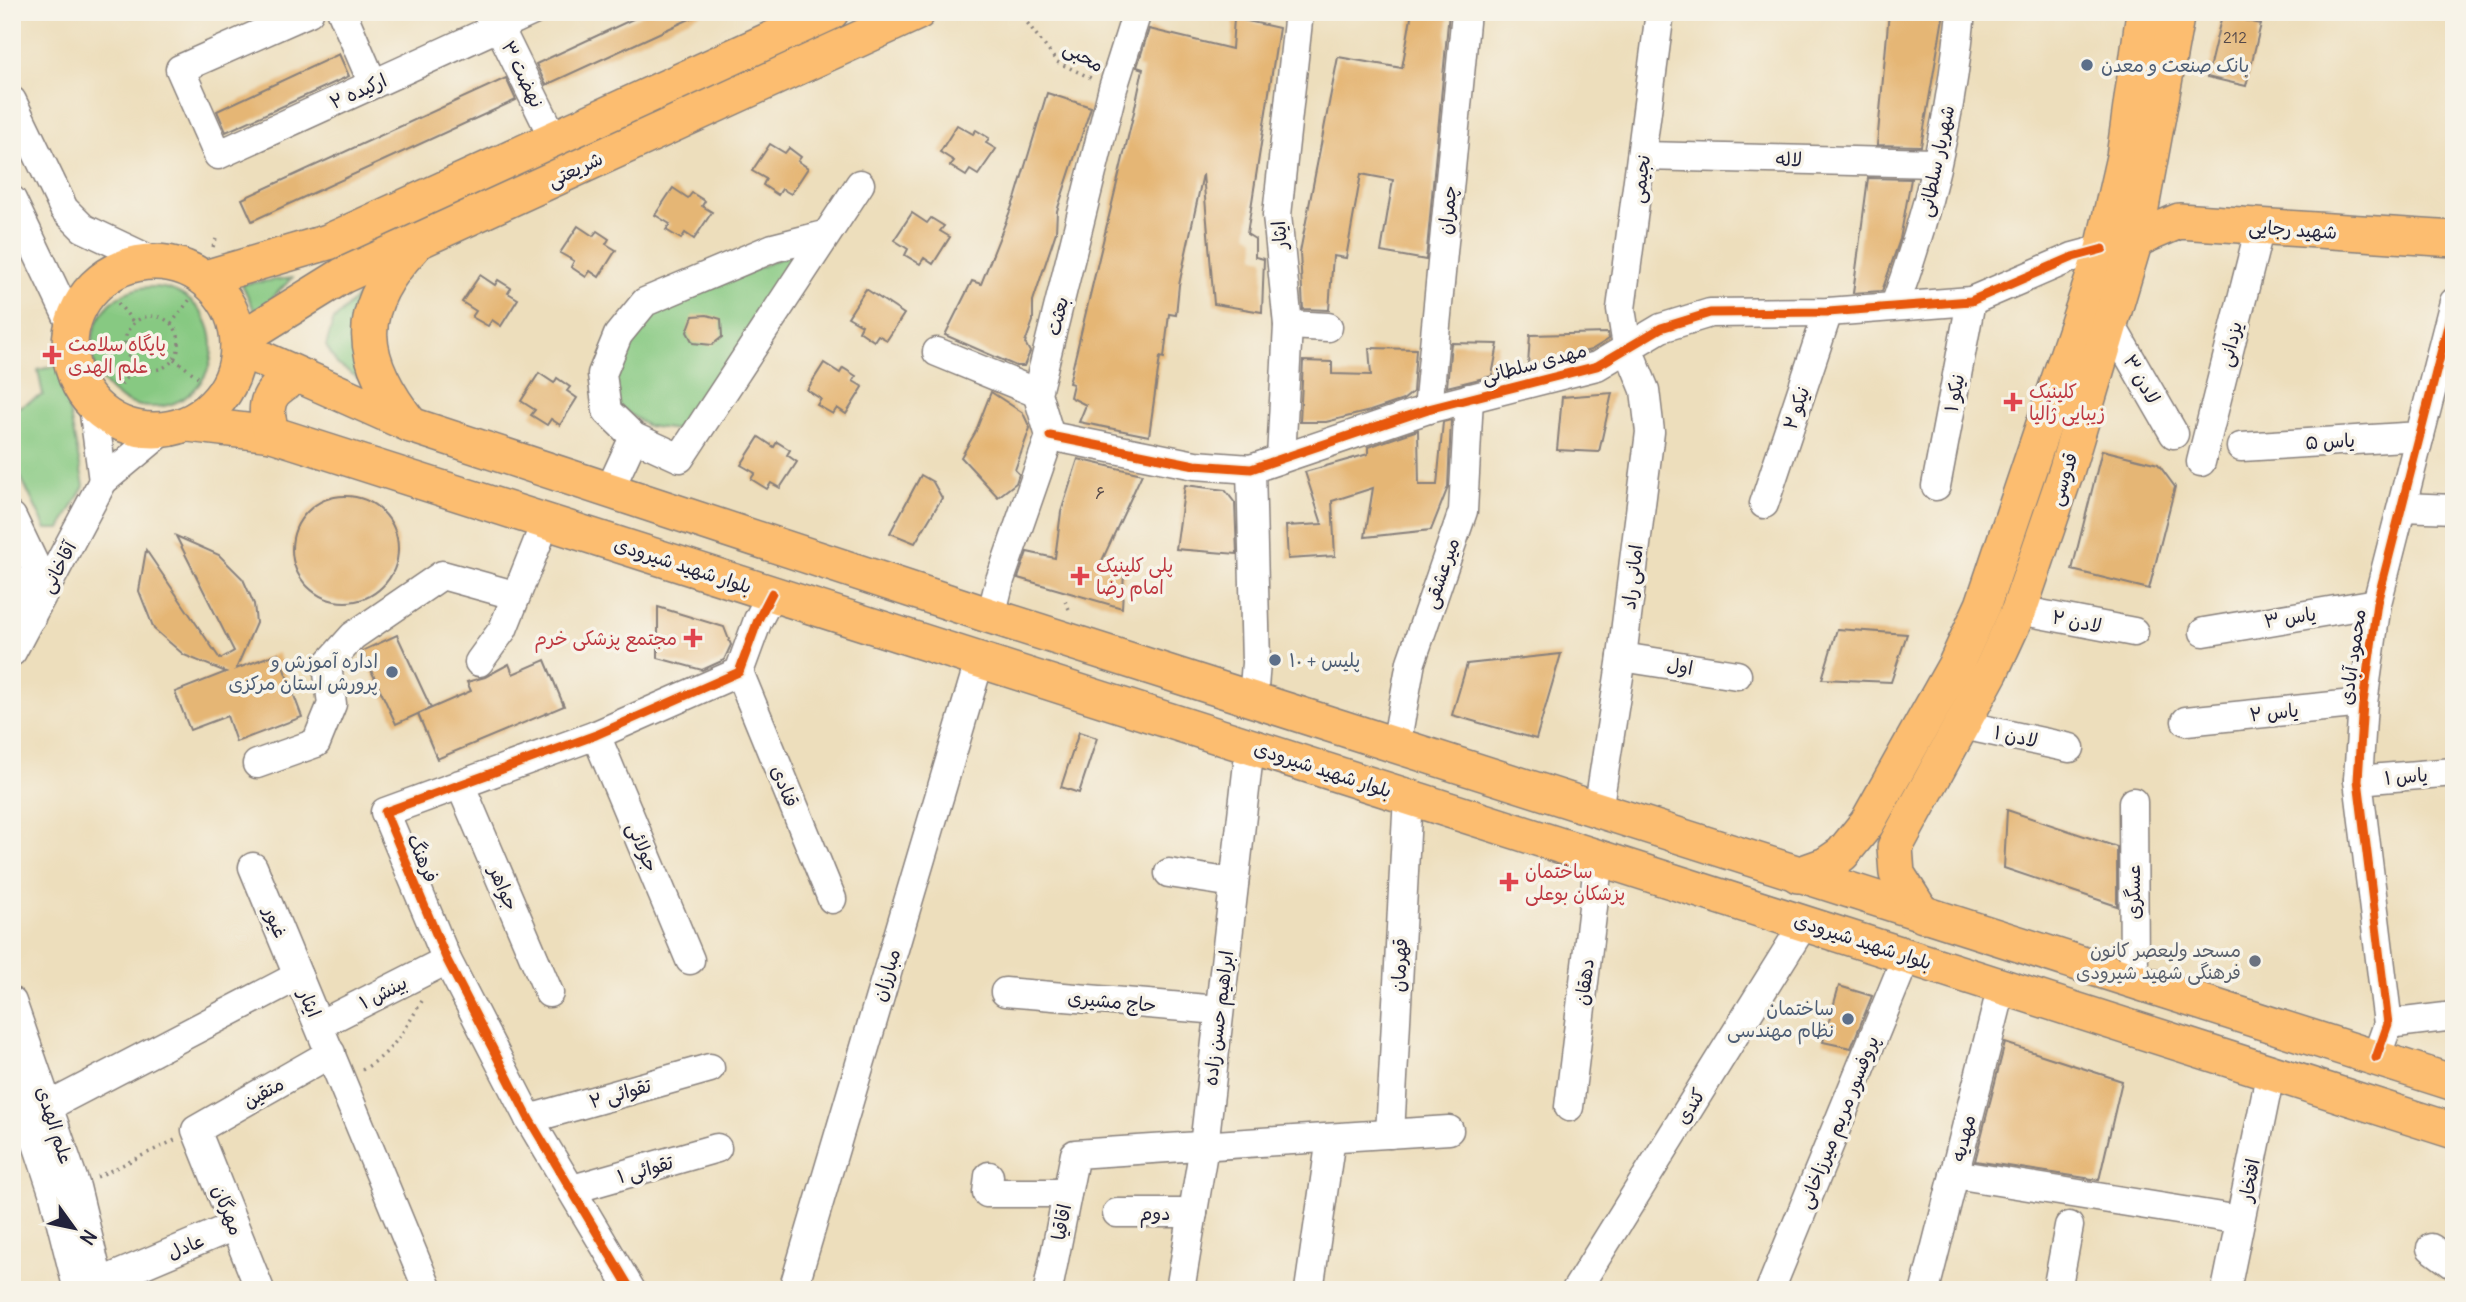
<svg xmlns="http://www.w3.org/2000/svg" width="2466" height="1302" font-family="Delius,'Playpen Sans Arabic',sans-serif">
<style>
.green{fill:#87c982;stroke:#54765e;stroke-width:2}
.building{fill:#e5b674}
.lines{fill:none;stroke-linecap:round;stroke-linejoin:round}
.minor-casing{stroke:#88807c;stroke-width:31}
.major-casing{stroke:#88807c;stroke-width:38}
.path{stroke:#88807c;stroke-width:3.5;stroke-dasharray:2 5;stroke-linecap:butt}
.minor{stroke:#fff;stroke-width:28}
.major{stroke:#fcbd6f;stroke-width:35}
.cycleway-casing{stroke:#f7f3e8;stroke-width:13}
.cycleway{stroke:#e8590c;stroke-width:9}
.service-dot{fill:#5c6f8a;stroke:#f7f3e8;stroke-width:2.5}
.health-dot{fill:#e0444e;stroke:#f7f3e8;stroke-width:2.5}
.worship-dot{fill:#6b7280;stroke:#f7f3e8;stroke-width:2.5}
.labels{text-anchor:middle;stroke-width:7;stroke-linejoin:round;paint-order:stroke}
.number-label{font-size:16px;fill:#534749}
.street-label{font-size:19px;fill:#22223b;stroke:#f7f3e8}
.service-label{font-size:19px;fill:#4e5e75;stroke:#f7f3e8;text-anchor:start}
.health-label{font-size:19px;fill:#be3a42;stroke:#f7f3e8;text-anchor:start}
.worship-label{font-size:19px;fill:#5b616d;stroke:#f7f3e8;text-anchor:end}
</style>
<rect width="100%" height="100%" fill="#f7f3e8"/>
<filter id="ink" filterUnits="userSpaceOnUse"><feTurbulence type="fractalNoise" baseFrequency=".0143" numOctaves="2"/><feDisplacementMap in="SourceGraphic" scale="14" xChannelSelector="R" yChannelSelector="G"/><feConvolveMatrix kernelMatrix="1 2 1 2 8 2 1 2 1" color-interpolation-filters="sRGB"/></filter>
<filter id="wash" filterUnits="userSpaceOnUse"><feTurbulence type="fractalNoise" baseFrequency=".00686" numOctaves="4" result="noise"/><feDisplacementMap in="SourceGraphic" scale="28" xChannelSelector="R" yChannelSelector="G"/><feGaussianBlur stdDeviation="1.57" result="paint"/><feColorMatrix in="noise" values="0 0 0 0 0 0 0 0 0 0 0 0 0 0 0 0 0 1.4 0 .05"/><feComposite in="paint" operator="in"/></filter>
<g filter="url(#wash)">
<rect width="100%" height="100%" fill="#eddebc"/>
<!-- green -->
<g class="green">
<path d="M807,247L685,431L647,426L617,405L612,374L626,342L654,312Z"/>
<path d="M292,278L256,314L242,284Z"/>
<circle cx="152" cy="347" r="60"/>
<path d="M360,294L354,341L365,383L337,364L326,346L333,321Z"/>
<path d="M60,365L84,486L60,529H46L12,459V410L43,395L38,370Z"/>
</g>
<g id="blocks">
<!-- building -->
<g class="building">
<path d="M648,12H705L546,85L536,64Z"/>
<path d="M1412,12H1449L1426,260L1381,252L1393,180L1361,174L1346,258L1333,256L1329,310L1303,309L1300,252L1338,57L1402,68Z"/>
<path d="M1889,12H1944L1921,146L1877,145Z"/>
<path d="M2222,15L2261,24L2246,86L2207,77Z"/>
<path d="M1234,18L1279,28L1247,234L1255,239V257L1264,259L1262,312L1214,304L1203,174L1179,285L1176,315L1169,314L1164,358L1160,357L1149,436L1079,422L1086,405L1070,397L1073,384L1069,383L1134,112L1143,69L1137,67L1149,29L1232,49Z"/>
<path d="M339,54L349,76L226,132L217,111Z"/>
<path d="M506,78L516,100L252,221L242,199Z"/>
<path d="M1047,93L1091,107L1057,211L1056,232L1033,301V321L1025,343L1030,352L1024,366H1016L945,335L972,281L981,284L1016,196Z"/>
<path d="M957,125L973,134L976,130L989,138L986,143L996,149L978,175L970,170L966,176L950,166L954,161L940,152Z"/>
<path d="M770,144L785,153L789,148L801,157L798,161L808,168L791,194L782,189L778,195L763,185L766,179L752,171Z"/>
<path d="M1868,178L1911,179L1900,239L1882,291L1853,293Z"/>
<path d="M673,188L688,198L692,193L705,201L702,206L712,212L694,239L685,233L681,239L666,230L670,224L655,215Z"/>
<path d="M912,213L927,223L931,218L944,226L940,231L950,237L933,264L924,258L920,264L905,255L908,249L894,240Z"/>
<path d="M578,226L593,236L597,231L609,239L606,244L616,250L599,277L590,271L586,277L571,267L574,261L560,253Z"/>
<path d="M480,275L495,285L498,280L511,288L508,293L518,299L501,326L492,320L488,326L472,317L476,311L462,302Z"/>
<path d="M866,289L904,314L887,340L878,335L874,341L859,331L862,325L848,317Z"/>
<path d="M707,315L721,319L722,337L712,345L693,343L687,332L693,316Z"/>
<path d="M1608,333L1609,339L1591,350L1528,366L1530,335Z"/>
<path d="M1451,343L1498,344L1492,376L1447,387Z"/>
<path d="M1369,348L1416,349L1413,392L1403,400L1370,411L1326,422H1300L1303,361L1332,362V374L1371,375Z"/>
<path d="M824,363L840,373L843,368L856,376L853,381L863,387L846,414L837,408L833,414L817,405L821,399L807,390Z"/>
<path d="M539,373L554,383L557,378L570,387L567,391L577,398L560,425L551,419L547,425L531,415L535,410L521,401Z"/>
<path d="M991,392L1023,413L1030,428L1015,470L1019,474L1016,483L998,497L961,457L975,433Z"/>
<path d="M1612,393L1599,452L1557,450L1562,397Z"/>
<path d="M1451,420L1448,487L1431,530L1365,537L1373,488L1332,501L1335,556L1288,559L1286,526L1322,524L1305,472L1368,454V447L1418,430L1419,485H1437L1443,422Z"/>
<path d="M759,437L774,447L777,442L790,450L787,455L797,462L780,488L771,483L767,489L751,479L755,473L741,465Z"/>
<path d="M2102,450L2158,464L2175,487L2149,589L2072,570Z"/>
<path d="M1078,459L1142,474L1099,567L1124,572L1122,608L1018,578L1027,552L1055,558L1061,512Z"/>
<path d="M921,475L933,482L942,498L915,543L890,533Z"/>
<path d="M1185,485L1225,490L1235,503L1237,554L1176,549Z"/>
<circle cx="345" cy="549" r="53"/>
<path d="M176,536L219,555L243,579L254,604L256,623L236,669L278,653L302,717L236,742L227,716L190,730L175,692L226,672L184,655L154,629L139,591L146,550L220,659L234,651Z"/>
<path d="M658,607L724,627L731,645L724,660L702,670L658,658Z"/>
<path d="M1837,629L1907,634L1891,682L1822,679Z"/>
<path d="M397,635L431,708L396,724L362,651Z"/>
<path d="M1561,654L1536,739L1452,715L1467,664Z"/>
<path d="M545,660L564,706L437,759L418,714L471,691L467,682L485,677L509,664L513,674Z"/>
<path d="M1079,732L1097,738L1079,793L1061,787Z"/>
<path d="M2007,810L2117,847V906L2004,868Z"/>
<path d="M1839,986L1872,996L1851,1048L1823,1042Z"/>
<path d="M2005,1043L2122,1081L2099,1180L1975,1161Z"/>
</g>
</g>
</g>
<g filter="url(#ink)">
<use href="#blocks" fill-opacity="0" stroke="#88807c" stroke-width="2"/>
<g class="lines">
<!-- minor casing -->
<g class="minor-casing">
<g id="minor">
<path d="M309,12L180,69L218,155L531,12"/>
<path d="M342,12L373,84"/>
<path d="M487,12L499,27L554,139"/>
<path d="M12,101L64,209L83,228L153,261"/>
<path d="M1643,156L1935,163"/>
<path d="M12,200L73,328"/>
<path d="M824,235L773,248L645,302L618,335L602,374L607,411L634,437L680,458L860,184"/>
<path d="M1895,305C1929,212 1952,112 1961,12"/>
<path d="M2110,323L2174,434"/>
<path d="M1288,325L1328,327"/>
<path d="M937,352L1037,393"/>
<path d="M93,406L103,481"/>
<path d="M1428,409L1466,12"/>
<path d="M1050,436L1195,465L1251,469L1428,409L1597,366L1661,328L1710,313L1828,312L1971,301L2073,257L2103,249"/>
<path d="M2241,447L2420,436"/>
<path d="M1281,458L1288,325L1277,215L1299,12"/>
<path d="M2201,462L2260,227"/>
<path d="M1251,469L1256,663L1253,699"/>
<path d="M1936,486L1971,301"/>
<path d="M610,489L634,437"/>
<path d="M1764,504L1828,312"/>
<path d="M2402,507L2454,509"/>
<path d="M12,517L46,588"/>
<path d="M12,579L31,618"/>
<path d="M2019,610L2134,632"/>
<path d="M991,616L1000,580L1050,436L1037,393L1113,88L1137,12"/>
<path d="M2204,632L2377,603"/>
<path d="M12,652L103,481L163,431"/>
<path d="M1622,657L1737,675"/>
<path d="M479,662L503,629L546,521"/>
<path d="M739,672L832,899"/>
<path d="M2186,721L2363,703"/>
<path d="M1963,725L2070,748"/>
<path d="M596,735L690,960"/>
<path d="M1396,745L1411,662L1463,511L1469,398"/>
<path d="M257,764L316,743L332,704L327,665L353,636L442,575L514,595"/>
<path d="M2358,780L2454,772"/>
<path d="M460,784L549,993"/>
<path d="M2133,802L2134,982"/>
<path d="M1598,811L1622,657L1650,432L1645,390L1627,346L1621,309L1660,12"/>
<path d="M253,867L428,1290"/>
<path d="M1169,873L1234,883"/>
<path d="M1005,992L1219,1010"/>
<path d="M12,1002L76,1187L101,1290"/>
<path d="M2388,1024L2454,1016"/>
<path d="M319,1025L447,960"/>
<path d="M2376,1058L2388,1024L2358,780L2363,703L2377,603L2454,302"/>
<path d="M12,1068L54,1195L78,1290"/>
<path d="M49,1106L298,976"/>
<path d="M1569,1107L1599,857"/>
<path d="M529,1119L710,1068"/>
<path d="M1390,1134L1408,796"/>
<path d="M1954,1174L2240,1220"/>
<path d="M989,1176L987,1193H1067"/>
<path d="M573,1189L717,1148"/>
<path d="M1117,1213H1193"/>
<path d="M2431,1248L2454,1265"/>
<path d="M99,1283L234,1226"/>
<path d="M260,1290L196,1130L331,1053"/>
<path d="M631,1290L529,1119L447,960L385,812L596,735L739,672L758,620L772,593"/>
<path d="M793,1290L980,659"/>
<path d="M1048,1290L1075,1154L1449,1130"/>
<path d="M1180,1290L1204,1146L1250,746"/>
<path d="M1309,1290L1331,1138"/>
<path d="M1576,1290L1805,922"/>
<path d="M1770,1290L1907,955"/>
<path d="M1925,1290L2002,986"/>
<path d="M2057,1290L2069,1226"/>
<path d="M2226,1290L2271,1070"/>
</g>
</g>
<!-- major casing -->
<g class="major-casing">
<g id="major">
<path d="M2135,240L2179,221L2454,239"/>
<circle cx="154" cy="346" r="84"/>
<path d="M205,278L328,242L831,12"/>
<path d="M239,340L342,276L918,12"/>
<path d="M238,348L411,425L991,616L2454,1083"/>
<path d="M188,424L272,434L2454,1131"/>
<path d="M411,425C359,359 352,311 413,247"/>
<path d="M272,434C262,403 267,391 297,376"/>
<path d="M1798,875L1826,865L1842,854L1867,823L1956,664L1983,605L2103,249L2124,157L2144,12"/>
<path d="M1923,915L1897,874L1895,847L1991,671L2019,610L2066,472L2135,240L2177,12"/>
</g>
</g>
<!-- path -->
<g class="path">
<path d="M1019,12L1057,62L1093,79"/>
<path d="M213,247L216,239"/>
<path d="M118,303L134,323"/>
<circle cx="152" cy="343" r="27"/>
<path d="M171,324L191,298"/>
<path d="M174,359L198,377"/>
<path d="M121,385L136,365"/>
<path d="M1065,601L1069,609"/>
<path d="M362,1070C393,1053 405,1029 422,1001"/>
<path d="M97,1177L175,1140"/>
</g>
<!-- minor -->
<use href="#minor" class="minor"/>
<!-- major -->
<use href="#major" class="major"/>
<!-- cycleway casing -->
<g class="cycleway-casing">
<g id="cycleway">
<path d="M1050,436L1195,465L1251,469L1428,409L1597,366L1661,328L1710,313L1828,312L1971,301L2073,257L2103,249"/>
<path d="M2376,1058L2388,1024L2358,780L2363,703L2377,603L2454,302"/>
<path d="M631,1290L529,1119L447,960L385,812L596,735L739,672L758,620L772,593"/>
</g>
</g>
<!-- cycleway -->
<use href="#cycleway" class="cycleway"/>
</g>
</g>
<!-- markers -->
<g class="service-dot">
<circle cx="2087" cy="65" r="7"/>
<circle cx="1275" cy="660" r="7"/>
<circle cx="392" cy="672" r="7"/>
<circle cx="1848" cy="1019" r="7"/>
</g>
<g class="health-dot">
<path d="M48.5 344.5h7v7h7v7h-7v7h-7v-7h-7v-7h7z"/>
<path d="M2009.5 391.5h7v7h7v7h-7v7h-7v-7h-7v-7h7z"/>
<path d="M1076.5 565.5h7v7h7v7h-7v7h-7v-7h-7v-7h7z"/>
<path d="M689.5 627.5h7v7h7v7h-7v7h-7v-7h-7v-7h7z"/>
<path d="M1505.5 871.5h7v7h7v7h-7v7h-7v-7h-7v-7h7z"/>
</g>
<circle class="worship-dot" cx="2255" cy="961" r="7"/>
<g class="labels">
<!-- number labels -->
<g class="number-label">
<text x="2235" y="43">212</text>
<text x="1100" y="499">۶</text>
</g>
<!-- street labels -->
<g class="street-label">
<text transform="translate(1084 56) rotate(30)" y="7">محبی</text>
<text transform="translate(523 74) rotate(64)" y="7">نهضت ۳</text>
<text transform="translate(358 91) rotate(-24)" y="7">ارکیده ۲</text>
<text transform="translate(1789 159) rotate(1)" y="7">لاله</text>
<text transform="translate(1936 161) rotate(-78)" y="7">شهریار سلطانی</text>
<text transform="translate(575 169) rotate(-25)" y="7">شریعتی</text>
<text transform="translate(1640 179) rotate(-82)" y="7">نجیمی</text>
<text transform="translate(1447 210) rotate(-84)" y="7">چمران</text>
<text transform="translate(2293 229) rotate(4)" y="7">شهید رجایی</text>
<text transform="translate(1279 235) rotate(-95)" y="7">ایثار</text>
<text transform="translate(1057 316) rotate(-76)" y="7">بعثت</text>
<text transform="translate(2230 344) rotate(-76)" y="7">یزدانی</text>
<text transform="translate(1534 363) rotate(-15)" y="7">مهدی سلطانی</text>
<text transform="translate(2142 379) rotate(60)" y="7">لادن ۳</text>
<text transform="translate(1954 393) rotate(-79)" y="7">نیکو ۱</text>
<text transform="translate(1796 408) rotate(-71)" y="7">نیکو ۲</text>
<text transform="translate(2330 441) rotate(-3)" y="7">یاس ۵</text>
<text transform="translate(2063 479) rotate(-72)" y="7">قدوسی</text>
<text transform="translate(683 565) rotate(18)" y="7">بلوار شهید شیرودی</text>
<text transform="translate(58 567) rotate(-62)" y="7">آقاخانی</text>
<text transform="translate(1441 573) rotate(-71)" y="7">میرعشقی</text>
<text transform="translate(1632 577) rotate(-83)" y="7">امانی راد</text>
<text transform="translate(2290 617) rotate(-9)" y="7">یاس ۳</text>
<text transform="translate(2077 621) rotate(11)" y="7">لادن ۲</text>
<text transform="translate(2352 657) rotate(-82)" y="7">محمود آبادی</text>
<text transform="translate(1680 666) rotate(9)" y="7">اول</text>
<text transform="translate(2274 712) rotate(-6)" y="7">یاس ۲</text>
<text transform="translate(2016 736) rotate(12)" y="7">لادن ۱</text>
<text transform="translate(1323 769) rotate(18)" y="7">بلوار شهید شیرودی</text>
<text transform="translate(2406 776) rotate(-5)" y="7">یاس ۱</text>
<text transform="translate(785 786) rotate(68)" y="7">قنادی</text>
<text transform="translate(643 847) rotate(67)" y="7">جولائی</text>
<text transform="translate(423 858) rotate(67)" y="7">فرهنگ</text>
<text transform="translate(504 888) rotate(67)" y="7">جواهر</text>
<text transform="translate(2133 892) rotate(-90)" y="7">عسگری</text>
<text transform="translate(276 922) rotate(67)" y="7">غیور</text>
<text transform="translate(1863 941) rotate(18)" y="7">بلوار شهید شیرودی</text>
<text transform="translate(1399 965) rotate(-87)" y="7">قهرمان</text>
<text transform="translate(886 975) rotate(-73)" y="7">مبارزان</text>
<text transform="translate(1584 982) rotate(-83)" y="7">دهقان</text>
<text transform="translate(383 992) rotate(-27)" y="7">بینش ۱</text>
<text transform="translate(1112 1001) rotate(5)" y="7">حاج مشیری</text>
<text transform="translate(310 1003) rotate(67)" y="7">ایثار</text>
<text transform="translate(1218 1018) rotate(-83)" y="7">ابراهیم حسن زاده</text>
<text transform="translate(263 1092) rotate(-29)" y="7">متقین</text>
<text transform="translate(620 1093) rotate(-16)" y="7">تقوائی ۲</text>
<text transform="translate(1690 1106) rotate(-58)" y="7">کندی</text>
<text transform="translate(1838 1122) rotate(-68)" y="7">پروفسور مریم میرزاخانی</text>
<text transform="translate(55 1125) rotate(72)" y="7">علم الهدی</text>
<text transform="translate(1963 1138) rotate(-76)" y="7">مهدیه</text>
<text transform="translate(645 1169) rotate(-16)" y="7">تقوائی ۱</text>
<text transform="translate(2249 1180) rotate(-79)" y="7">افتخار</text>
<text transform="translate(228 1210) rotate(68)" y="7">مهرگان</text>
<text x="1155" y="1220">دوم</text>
<text transform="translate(1061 1222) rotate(-79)" y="7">اقاقیا</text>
<text transform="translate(186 1246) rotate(-23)" y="7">عادل</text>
</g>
<!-- service labels -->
<g class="service-label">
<text x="2101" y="72">بانک صنعت و معدن</text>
<text x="1289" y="667">پلیس + ۱۰</text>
<text x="378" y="668" text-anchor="end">اداره آموزش و<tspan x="378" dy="22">پرورش استان مرکزی</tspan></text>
<text x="1834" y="1015" text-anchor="end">ساختمان<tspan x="1834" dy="22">نظام مهندسی</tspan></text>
</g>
<!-- health labels -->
<g class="health-label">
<text x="68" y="351">پایگاه سلامت<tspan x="68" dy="22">علم الهدی</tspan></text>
<text x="2029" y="398">کلینیک<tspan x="2029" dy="22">زیبایی ژالیا</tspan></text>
<text x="1096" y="572">پلی کلینیک<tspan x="1096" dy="22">امام رضا</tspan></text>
<text x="677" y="645" text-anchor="end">مجتمع پزشکی خرم</text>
<text x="1525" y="878">ساختمان<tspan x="1525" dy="22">پزشکان بوعلی</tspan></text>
</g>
<!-- worship labels -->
<g class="worship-label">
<text x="2241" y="957">مسجد ولیعصر کانون<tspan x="2241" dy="22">فرهنگی شهید شیرودی</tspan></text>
</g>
</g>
<!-- margin -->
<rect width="2466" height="1302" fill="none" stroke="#f7f3e8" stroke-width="42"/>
<!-- north arrow -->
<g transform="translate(74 1228) rotate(123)" stroke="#f7f3e8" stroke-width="5" paint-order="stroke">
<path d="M0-5L12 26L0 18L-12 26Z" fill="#22223b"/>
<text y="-10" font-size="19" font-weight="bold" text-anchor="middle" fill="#22223b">N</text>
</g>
</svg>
